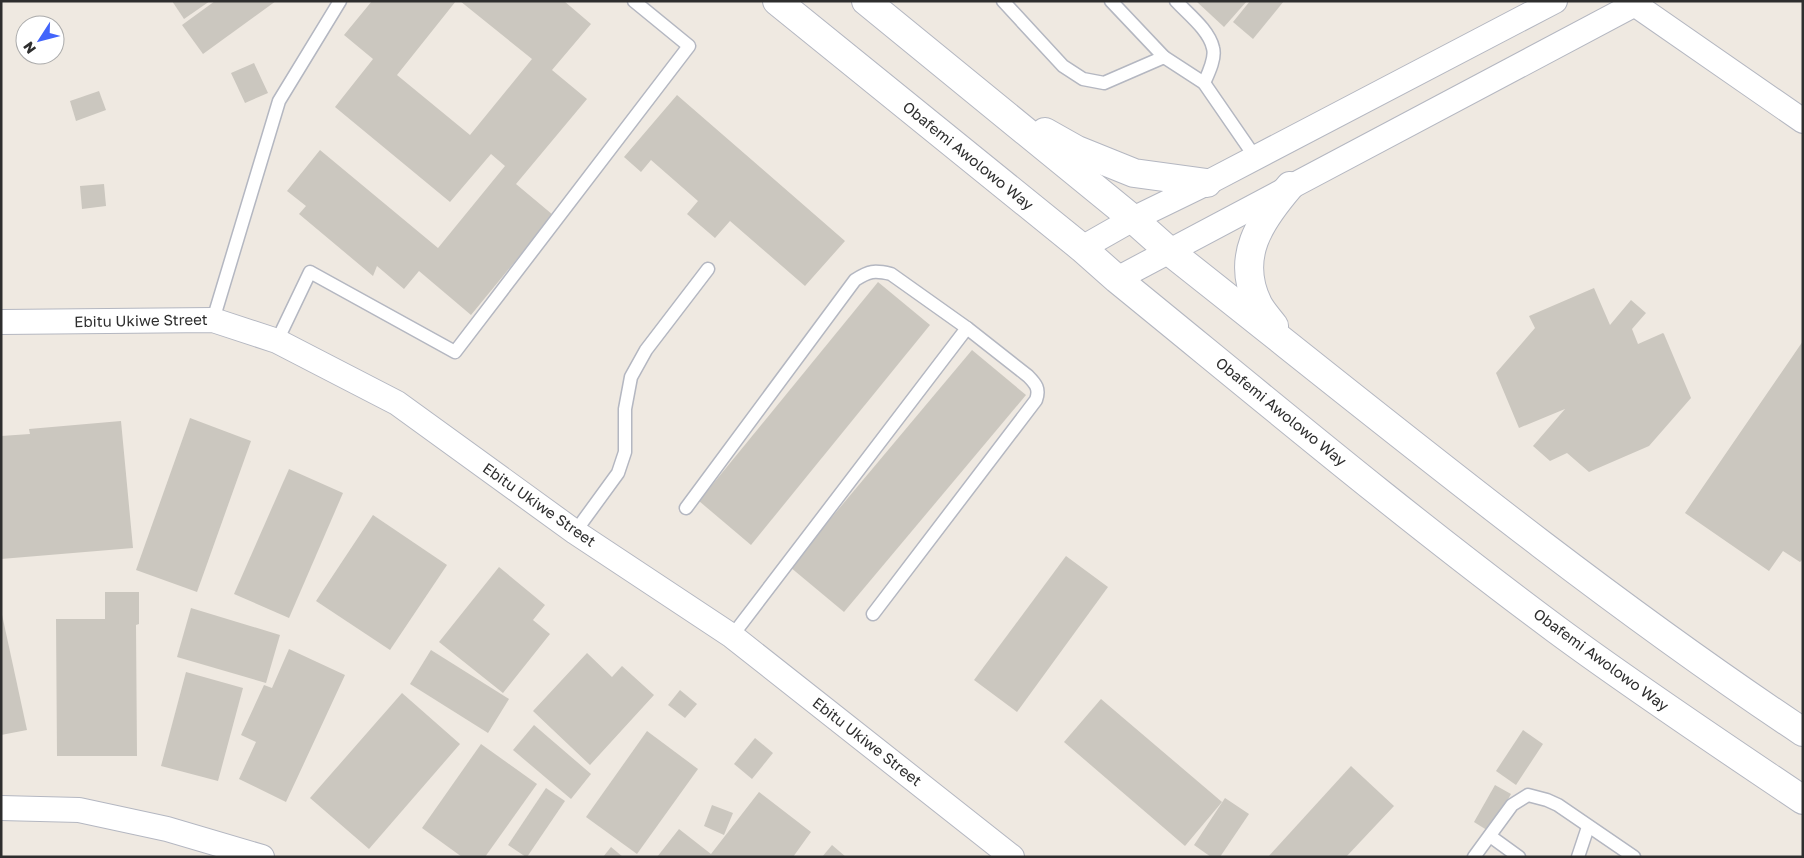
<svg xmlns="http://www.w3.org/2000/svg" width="1804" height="858" font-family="'Golos Text',sans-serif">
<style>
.building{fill:#cbc7bf}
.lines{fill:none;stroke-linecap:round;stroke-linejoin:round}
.service-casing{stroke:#b4b7c1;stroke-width:15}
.minor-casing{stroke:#b4b7c1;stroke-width:26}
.secondary-casing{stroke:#b4b7c1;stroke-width:30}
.service{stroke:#fff;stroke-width:12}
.minor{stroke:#fff;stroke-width:24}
.secondary{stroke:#fff;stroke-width:28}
.labels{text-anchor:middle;stroke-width:4;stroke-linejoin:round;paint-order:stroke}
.street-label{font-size:15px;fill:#2e2e2e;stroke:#fff}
</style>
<rect width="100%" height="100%" fill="#efe9e1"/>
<!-- building -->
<g class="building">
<path d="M172,1H210L184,19Z"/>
<path d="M215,1H276L203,54L182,25Z"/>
<path d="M372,1H456L397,75L470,135L532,59L460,1H564L591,24L552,70L587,99L516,184L553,215L471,315L419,271L404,289L377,266L373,276L299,214L306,206L287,191L320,150L438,248L505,166L491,154L450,202L335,107L373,59L344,35Z"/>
<path d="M1196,1H1247L1224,27Z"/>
<path d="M1250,1H1284L1253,39L1233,22Z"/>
<path d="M254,63L268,93L245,103L231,73Z"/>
<path d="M99,91L106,110L76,121L70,101Z"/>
<path d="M677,95L845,241L805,286L730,221L715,238L687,214L698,201L651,160L641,172L624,157Z"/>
<path d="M104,184L106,206L82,209L80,186Z"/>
<path d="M878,282L930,325L751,545L699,501Z"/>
<path d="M1594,288L1610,325L1631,300L1646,313L1632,329L1638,344L1663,333L1664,334L1691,398L1649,446L1589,472L1567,453L1550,461L1533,446L1565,409L1519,428L1496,373L1535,328L1529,316Z"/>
<path d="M1803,341V559L1800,562L1783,551L1769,571L1685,513Z"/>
<path d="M972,350L1026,395L844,612L790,567Z"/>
<path d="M190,418L251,441L197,592L136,570Z"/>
<path d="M121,421L133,548L1,559V436L30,434L29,429Z"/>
<path d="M289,469L343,493L289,618L234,594Z"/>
<path d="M373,515L447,565L390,650L316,601Z"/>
<path d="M1066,556L1108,587L1017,712L974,680Z"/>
<path d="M499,567L545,605L533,620L550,634L503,693L439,642Z"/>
<path d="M105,592H139V624L136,625L137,756H57L56,619H105Z"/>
<path d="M191,608L280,635L266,683L177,657Z"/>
<path d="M1,610L27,730L1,735Z"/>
<path d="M289,649L345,675L286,802L239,779L256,742L241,735L264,685L272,688Z"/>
<path d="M431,650L509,699L488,733L410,684Z"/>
<path d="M587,653L612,677L622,666L654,695L590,765L533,711Z"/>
<path d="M186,672L243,688L218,781L161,766Z"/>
<path d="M680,690L697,704L685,718L668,705Z"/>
<path d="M402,693L460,744L369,849L310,798Z"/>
<path d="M1101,699L1222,802L1185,846L1064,742Z"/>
<path d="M534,725L591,774L571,799L513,750Z"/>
<path d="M1523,730L1543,744L1516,785L1496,771Z"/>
<path d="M647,731L698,769L637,854L586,817Z"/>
<path d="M755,738L773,753L752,779L734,764Z"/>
<path d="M481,744L537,784L485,857H462L422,828Z"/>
<path d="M1351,766L1394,806L1346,857H1268Z"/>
<path d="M1495,785L1511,794L1490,832L1474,822Z"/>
<path d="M546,788L565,801L527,857H526L508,845Z"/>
<path d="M759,792L811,832L793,857H657L679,829L711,854Z"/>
<path d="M1225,798L1249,814L1220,857H1211L1194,845Z"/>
<path d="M712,805L733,813L724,835L704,826Z"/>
<path d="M832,845L846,857H822Z"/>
<path d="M611,847L623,857H603Z"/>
</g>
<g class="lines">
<!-- service casing -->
<g class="service-casing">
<g id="service">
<path d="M1003,1L1063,66L1083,79L1104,83L1164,57L1204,83L1255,157"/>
<path d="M1111,1L1164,57"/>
<path d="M1176,1C1188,14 1209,30 1213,48C1216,58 1208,74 1204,83"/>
<path d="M213,320L279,101L340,1"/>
<path d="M277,341L310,272L455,352L689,46L634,1"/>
<path d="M686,508L855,280C869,271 874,270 891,274L967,328L1028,376C1036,384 1040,389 1036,400L873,614"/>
<path d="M575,532L618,473L625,452V409L631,377L646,350L708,269"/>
<path d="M732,636L967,328"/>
<path d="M1490,836L1519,857"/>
<path d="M1474,857L1512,805L1528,795L1547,800L1558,805L1634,857"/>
<path d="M1578,857L1588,827"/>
</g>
</g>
<!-- minor casing -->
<g class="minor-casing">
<g id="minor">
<path d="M1630,1L1803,121"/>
<path d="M1082,248L1133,219L1207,183L1555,1"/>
<path d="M1117,279L1641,1"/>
<path d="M1,322L213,320L277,341L397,403L575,532L732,636L1012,857"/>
<path d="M1,808L79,810L167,829L262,857"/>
</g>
</g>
<!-- secondary casing -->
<g class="secondary-casing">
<g id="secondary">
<path d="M777,1L1082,248L1117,279C1262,397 1406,518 1557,630C1637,689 1720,744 1803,800"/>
<path d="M866,1L1133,219L1169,251C1377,415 1582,585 1803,732"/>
<path d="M1045,132L1077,150L1134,173L1207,183"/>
<path d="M1274,326C1269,319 1262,312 1258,304C1235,257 1260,221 1290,186"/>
</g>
</g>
<!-- service -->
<use href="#service" class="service"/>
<!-- minor -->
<use href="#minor" class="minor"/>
<!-- secondary -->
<use href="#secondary" class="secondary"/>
</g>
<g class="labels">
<!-- street labels -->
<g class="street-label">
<text transform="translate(968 156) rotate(39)" y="5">Obafemi Awolowo Way</text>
<text transform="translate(141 321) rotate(-1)" y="5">Ebitu Ukiwe Street</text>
<text transform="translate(1281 412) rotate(39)" y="5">Obafemi Awolowo Way</text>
<text transform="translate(539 505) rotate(35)" y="5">Ebitu Ukiwe Street</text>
<text transform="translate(1601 660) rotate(36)" y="5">Obafemi Awolowo Way</text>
<text transform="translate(867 742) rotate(38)" y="5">Ebitu Ukiwe Street</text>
</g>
</g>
<!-- border -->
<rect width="1804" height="858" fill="none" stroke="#2e2e2e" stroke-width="5"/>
<!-- north arrow -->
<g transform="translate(40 40) rotate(234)"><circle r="24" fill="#ffffff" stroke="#ababab"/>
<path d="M0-4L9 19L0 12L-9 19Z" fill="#4264fb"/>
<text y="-8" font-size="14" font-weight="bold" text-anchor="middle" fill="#2e2e2e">N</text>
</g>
</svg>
